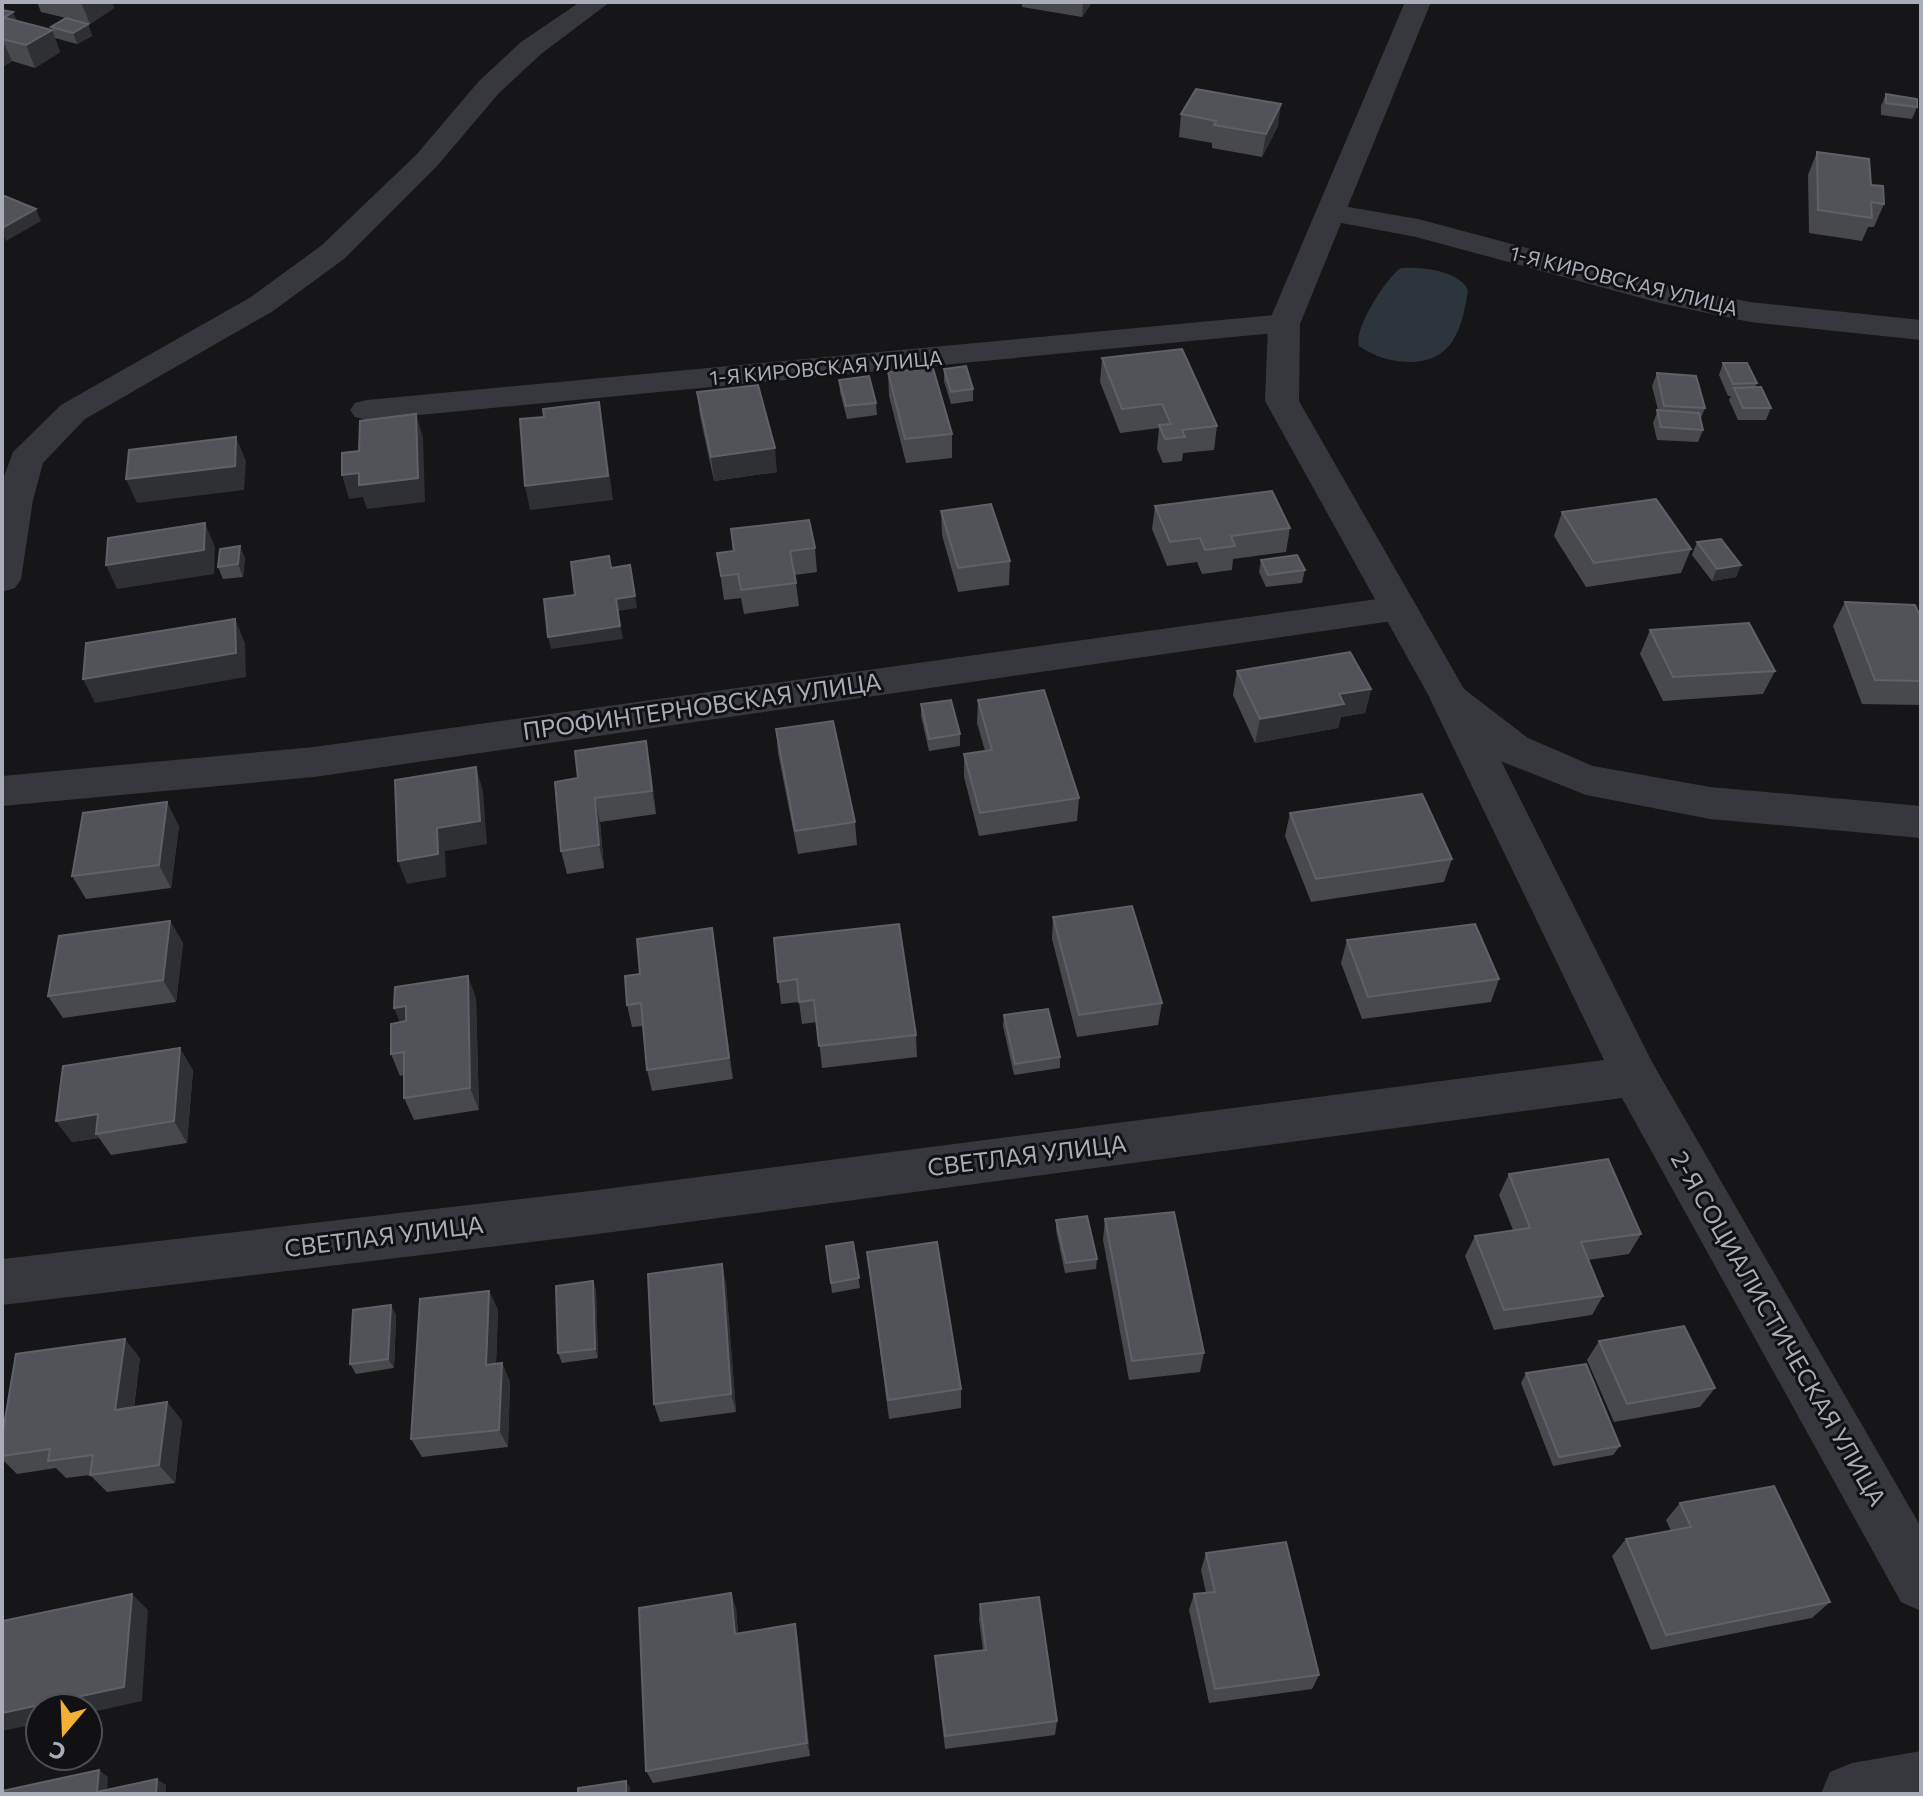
<svg xmlns="http://www.w3.org/2000/svg" width="1923" height="1796" font-family="Commissioner,sans-serif">
<style>
.water{fill:#2c353c}
.lines{fill:none;stroke-linecap:round;stroke-linejoin:round}
.minor{fill:#37383d;fill-rule:evenodd}
.tertiary{fill:#37383d;fill-rule:evenodd}
.wall{fill:#47494d}
.shaded-wall{fill:#2f3033}
.building{fill:#525359;stroke:#5f6168;stroke-width:2}
.labels{text-anchor:middle;stroke-width:6;stroke-linejoin:round;paint-order:stroke}
.far-street-label{font-size:20px;fill:#a8adb8;stroke:#111113}
.street-label{font-size:24px;fill:#a8adb8;stroke:#111113}
</style>
<rect width="100%" height="100%" fill="#161618"/>
<!-- water -->
<path class="water" d="M1401,268C1421,267 1458,270 1468,290C1462,329 1453,363 1407,362C1390,361 1373,356 1359,346C1353,329 1386,278 1401,268Z"/>
<g class="lines">
<!-- minor -->
<g class="minor">
<path d="M580,2H610L541,54L499,93L437,166L344,259L273,311L85,419L43,463L33,500L21,579L15,588L2,592V482L13,452L61,405L251,297L322,245L417,154L479,81L521,42Z"/>
<path d="M1331,204L1418,219L1674,287L1750,302L1921,320V340L1750,322L1660,303L1416,237L1320,219L1316,213L1320,207Z"/>
<path d="M1284,314L1296,317L1300,324L1296,331L367,420L355,417L350,410L355,403L367,400Z"/>
<path d="M1399,596L1413,600L1418,609L1413,618L314,777L2,806V776L314,747Z"/>
<path d="M1450,685L1464,689L1470,699L1652,1062L1921,1527V1611L1901,1602L1622,1098L590,1235L2,1305V1259L590,1191L1604,1060L1430,699L1436,689Z"/>
<path d="M1921,1751V1794H1821L1830,1772L1852,1763Z"/>
</g>
<!-- tertiary -->
<path class="tertiary" d="M1405,2H1431L1300,324L1299,401L1464,689L1528,738L1593,766L1710,787L1921,806V838L1710,819L1586,795L1498,760L1436,709L1265,401L1268,324Z"/>
</g>
<!-- wall -->
<g class="wall">
<path d="M37,2H112L114,8L90,24L69,19L88,24L92,36L77,44L55,38L51,27L66,18L41,12Z"/>
<path d="M1022,2H1092L1082,17L1022,7Z"/>
<path d="M2,10L16,21L52,30L60,52L35,68L12,61L4,66H2Z"/>
<path d="M1886,94L1917,107L1912,119L1881,115V106Z"/>
<path d="M1181,114L1278,126L1262,157L1212,148V143L1179,137Z"/>
<path d="M1817,152L1871,185L1884,204L1874,227H1868L1862,241L1809,233L1808,175Z"/>
<path d="M1921,173V188H1919V178Z"/>
<path d="M1102,358L1217,426L1214,450L1183,453L1182,461L1163,463L1157,449L1159,428L1120,433L1100,382Z"/>
<path d="M1723,363L1757,383L1755,388L1771,408L1766,420H1738L1729,400L1731,396H1728L1719,375Z"/>
<path d="M944,369L973,389V401L951,404L944,381Z"/>
<path d="M888,372L952,434V458L906,463L889,396Z"/>
<path d="M1657,373L1705,408L1700,420L1703,430L1698,442L1657,440L1653,423L1658,410L1652,386Z"/>
<path d="M839,380L876,403L877,415L847,419L840,392Z"/>
<path d="M697,392L777,472L714,481L700,416Z"/>
<path d="M1155,506L1290,528L1286,552L1233,559L1232,570L1202,574L1197,562L1167,566L1152,529Z"/>
<path d="M941,511L1010,561L1009,585L958,592L942,535Z"/>
<path d="M1562,512L1691,549L1681,573L1586,587L1554,536Z"/>
<path d="M731,529L815,548L817,572L795,575L799,606L744,614L741,598L724,600L717,553L733,551Z"/>
<path d="M1697,542L1741,565L1736,577L1712,581L1692,555Z"/>
<path d="M245,558L243,577L223,579L218,567Z"/>
<path d="M1261,560L1305,570L1302,583L1266,587L1259,572Z"/>
<path d="M1845,602L1921,618V705L1862,704L1833,626Z"/>
<path d="M1650,630L1775,671L1763,694L1663,701L1640,654Z"/>
<path d="M1237,671L1371,689L1365,713L1341,717L1338,728L1255,743L1233,695Z"/>
<path d="M978,700L1079,798L1077,821L979,836L964,777V754L985,751L977,723Z"/>
<path d="M921,704L960,734V746L929,751L921,716Z"/>
<path d="M776,729L855,822L857,845L798,854L778,753Z"/>
<path d="M650,764L656,814L600,822L604,868L567,874L561,851L578,778Z"/>
<path d="M1290,813L1452,859L1444,882L1311,902L1285,836Z"/>
<path d="M179,826L171,888L86,899L72,876Z"/>
<path d="M1053,917L1162,1003L1158,1025L1077,1037L1052,939Z"/>
<path d="M170,921L183,943L176,1002L63,1018L48,996Z"/>
<path d="M712,928L733,1079L652,1091L647,1070L643,1026L632,1027L627,1005L640,974Z"/>
<path d="M774,938L916,1035L917,1057L822,1068L817,1022L802,1024L799,1002L781,1004Z"/>
<path d="M1347,940L1499,979L1491,1002L1362,1019L1341,963Z"/>
<path d="M476,998L479,1110L414,1120L404,1098V1075L400,1076L391,1054L400,1022Z"/>
<path d="M1004,1015L1060,1057V1068L1014,1075L1003,1026Z"/>
<path d="M193,1070L187,1143L111,1155L99,1138L72,1142L56,1121Z"/>
<path d="M1509,1174L1641,1234L1629,1254L1588,1260L1603,1296L1592,1315L1494,1330L1465,1256L1475,1236L1513,1230L1499,1195Z"/>
<path d="M1105,1219L1204,1353L1200,1372L1129,1380L1103,1240Z"/>
<path d="M1056,1220L1097,1259L1096,1269L1065,1273L1056,1230Z"/>
<path d="M853,1242L860,1288L832,1293L826,1246Z"/>
<path d="M867,1252L961,1389V1408L889,1419Z"/>
<path d="M722,1264L726,1284L736,1412L660,1422L654,1404Z"/>
<path d="M593,1281L596,1291L598,1358L562,1363L558,1353Z"/>
<path d="M489,1291L498,1310L496,1364L502,1363L510,1382L508,1447L422,1457L411,1439Z"/>
<path d="M396,1315L394,1368L356,1374L350,1364Z"/>
<path d="M1599,1341L1715,1388L1700,1407L1614,1422L1587,1360Z"/>
<path d="M140,1358L134,1408L167,1402L182,1421L175,1483L107,1492L90,1475L66,1478L56,1468L17,1474L2,1459V1437Z"/>
<path d="M1526,1373L1620,1446L1613,1455L1553,1466L1521,1383Z"/>
<path d="M1680,1503L1830,1602L1812,1618L1651,1650L1612,1556L1626,1539L1671,1531L1666,1520Z"/>
<path d="M1206,1553L1319,1675L1312,1689L1209,1703L1189,1610L1194,1594L1206,1593L1201,1570Z"/>
<path d="M980,1604L1057,1721L1055,1735L945,1749L936,1671L935,1656L983,1650L979,1619Z"/>
<path d="M736,1608L738,1634L795,1624L798,1640L810,1756L653,1783L646,1771Z"/>
</g>
<!-- shaded-wall -->
<g class="shaded-wall">
<path d="M81,2H112L114,8L90,24Z"/>
<path d="M1083,2H1092L1082,17Z"/>
<path d="M13,12L18,23L2,19Z"/>
<path d="M88,24L92,36L77,44L73,33Z"/>
<path d="M52,30L60,52L35,68L26,45Z"/>
<path d="M2,39L12,61L4,66L2,61Z"/>
<path d="M1281,104L1278,126L1262,157L1266,134Z"/>
<path d="M36,209L41,221L6,241L2,233V228Z"/>
<path d="M599,402L603,426L613,500L530,510L525,486Z"/>
<path d="M416,414L423,438L425,502L367,509L363,497L349,499L342,475L359,473Z"/>
<path d="M236,437L246,461L244,490L137,503L126,479Z"/>
<path d="M775,448L777,472L714,481L711,457Z"/>
<path d="M205,523L215,547L214,574L117,589L106,565Z"/>
<path d="M240,546L245,558L243,577L238,564Z"/>
<path d="M630,565L637,608L618,611L623,639L551,649L548,637L616,599Z"/>
<path d="M1741,565L1736,577L1712,581L1717,569Z"/>
<path d="M235,619L245,643L246,677L95,703L83,679Z"/>
<path d="M1371,689L1365,713L1341,717L1338,728L1255,743L1260,719L1339,694Z"/>
<path d="M646,741L650,764L656,814L652,791Z"/>
<path d="M476,767L483,791L487,844L445,851L446,877L407,884L398,861L437,828Z"/>
<path d="M595,798L600,822L604,868L599,845Z"/>
<path d="M167,802L179,826L171,888L159,865Z"/>
<path d="M170,921L183,943L176,1002L163,980Z"/>
<path d="M712,928L716,951L733,1079L729,1058Z"/>
<path d="M468,976L476,998L479,1110L470,1088Z"/>
<path d="M406,1006L415,1028L403,1030L394,1008Z"/>
<path d="M180,1048L193,1070L187,1143L174,1121Z"/>
<path d="M98,1114L96,1134L99,1138L72,1142L56,1121Z"/>
<path d="M722,1264L726,1284L736,1412L731,1394Z"/>
<path d="M593,1281L596,1291L598,1358L595,1349Z"/>
<path d="M489,1291L498,1310L495,1384L486,1365Z"/>
<path d="M391,1305L396,1315L394,1368L388,1359Z"/>
<path d="M125,1339L140,1358L131,1429L115,1410Z"/>
<path d="M502,1363L510,1382L508,1447L499,1430Z"/>
<path d="M167,1402L182,1421L175,1483L159,1465Z"/>
<path d="M731,1593L736,1608L739,1650L735,1634Z"/>
<path d="M132,1594L148,1610L142,1701L88,1713V1708H40V1723L2,1731V1713Z"/>
<path d="M795,1624L798,1640L810,1756L807,1743Z"/>
<path d="M99,1770L108,1777L107,1794L97,1792Z"/>
<path d="M157,1779L166,1785V1794H156Z"/>
<path d="M626,1781L630,1787V1794H626Z"/>
</g>
<!-- building -->
<g class="building">
<path d="M2,10L13,12L5,17H2Z"/>
<path d="M2,17L52,30L26,45L2,39Z"/>
<path d="M66,18L88,24L73,33L51,27Z"/>
<path d="M1196,89L1281,104L1266,134L1214,125L1216,121L1181,114Z"/>
<path d="M1886,94L1917,99V107L1886,103Z"/>
<path d="M1817,152L1869,159L1871,185L1883,186L1884,204L1871,202L1872,218L1818,210Z"/>
<path d="M2,195L36,209L2,228Z"/>
<path d="M1182,349L1217,426L1182,430L1185,437L1165,439L1159,425L1171,424L1162,404L1122,409L1102,358Z"/>
<path d="M1723,363H1747L1757,383L1733,384Z"/>
<path d="M966,366L973,389L951,392L944,369Z"/>
<path d="M933,368L952,434L905,439L888,372Z"/>
<path d="M1657,373L1696,376L1705,408L1664,406Z"/>
<path d="M869,376L876,403L846,406L839,380Z"/>
<path d="M758,385L775,448L711,457L697,392Z"/>
<path d="M1761,387L1771,408H1743L1734,388Z"/>
<path d="M599,402L608,476L525,486L520,419L544,417L543,409Z"/>
<path d="M1657,410L1699,413L1703,430L1661,427Z"/>
<path d="M416,414L418,478L359,485V473L342,475V453L359,451L360,421Z"/>
<path d="M236,437L235,466L126,479L129,450Z"/>
<path d="M1272,491L1290,528L1231,536L1235,546L1205,550L1200,538L1170,542L1155,506Z"/>
<path d="M1656,499L1691,549L1594,563L1562,512Z"/>
<path d="M991,504L1010,561L958,568L941,511Z"/>
<path d="M809,520L815,548L790,551L796,583L741,590L738,574L721,576L717,553L734,551L731,529Z"/>
<path d="M205,523L204,550L106,565L108,538Z"/>
<path d="M1721,539L1741,565L1717,569L1697,542Z"/>
<path d="M240,546L238,564L218,567L220,549Z"/>
<path d="M1297,555L1305,570L1268,575L1261,560Z"/>
<path d="M609,556L611,568L630,565L635,596L616,599L620,626L548,637L544,599L575,595L571,562Z"/>
<path d="M1845,602L1915,605L1921,618V681L1875,680Z"/>
<path d="M235,619L236,653L83,679L86,643Z"/>
<path d="M1749,623L1775,671L1673,677L1650,630Z"/>
<path d="M1350,652L1371,689L1339,694L1344,704L1260,719L1237,671Z"/>
<path d="M1044,690L1079,798L980,813L964,754L992,750L978,700Z"/>
<path d="M951,700L960,734L929,739L921,704Z"/>
<path d="M833,721L855,822L795,831L776,729Z"/>
<path d="M646,741L652,791L595,798L599,845L561,851L555,782L578,778L575,751Z"/>
<path d="M476,767L480,821L437,828L438,854L398,861L395,780Z"/>
<path d="M1422,794L1452,859L1316,879L1290,813Z"/>
<path d="M167,802L159,865L72,876L83,813Z"/>
<path d="M1132,906L1162,1003L1079,1015L1053,917Z"/>
<path d="M170,921L163,980L48,996L59,936Z"/>
<path d="M899,924L916,1035L819,1046L814,1000L799,1002L797,979L778,982L774,938Z"/>
<path d="M1475,924L1499,979L1368,997L1347,940Z"/>
<path d="M712,928L729,1058L647,1070L641,1003L627,1005L625,976L640,974L637,939Z"/>
<path d="M468,976L470,1088L404,1098V1052L391,1054V1024L406,1021V1006L394,1008L395,987Z"/>
<path d="M1048,1009L1060,1057L1015,1064L1004,1015Z"/>
<path d="M180,1048L174,1121L96,1134L98,1114L56,1121L63,1066Z"/>
<path d="M1608,1159L1641,1234L1581,1242L1603,1296L1504,1310L1475,1236L1530,1228L1509,1174Z"/>
<path d="M1174,1212L1204,1353L1132,1361L1105,1219Z"/>
<path d="M1087,1216L1097,1259L1066,1263L1056,1220Z"/>
<path d="M853,1242L859,1278L831,1283L826,1246Z"/>
<path d="M937,1242L961,1389L888,1400L867,1252Z"/>
<path d="M722,1264L731,1394L654,1404L648,1274Z"/>
<path d="M593,1281L595,1349L558,1353L556,1286Z"/>
<path d="M489,1291L486,1365L502,1363L499,1430L411,1439L420,1299Z"/>
<path d="M391,1305L388,1359L350,1364L353,1310Z"/>
<path d="M1684,1326L1715,1388L1627,1404L1599,1341Z"/>
<path d="M125,1339L115,1410L167,1402L159,1465L90,1475L93,1455L48,1461L50,1449L2,1456V1437L16,1354Z"/>
<path d="M1586,1364L1620,1446L1559,1457L1526,1373Z"/>
<path d="M1774,1486L1830,1602L1666,1635L1626,1539L1691,1527L1680,1503Z"/>
<path d="M1286,1542L1319,1675L1215,1689L1194,1594L1215,1592L1206,1553Z"/>
<path d="M731,1593L735,1634L795,1624L807,1743L646,1771L639,1608Z"/>
<path d="M132,1594L124,1687L2,1713V1621Z"/>
<path d="M1039,1597L1057,1721L945,1736L935,1656L986,1650L980,1604Z"/>
<path d="M99,1770L97,1792L157,1779L156,1794H2V1791Z"/>
<path d="M626,1781V1794H578V1788Z"/>
</g>
<g class="labels">
<!-- far-street labels -->
<g class="far-street-label">
<text transform="translate(1624 281) rotate(14)" y="7">1-Я КИРОВСКАЯ УЛИЦА</text>
<text transform="translate(826 368) rotate(-5)" y="7">1-Я КИРОВСКАЯ УЛИЦА</text>
</g>
<!-- street labels -->
<g class="street-label">
<text transform="translate(702 707) rotate(-8)" y="8">ПРОФИНТЕРНОВСКАЯ УЛИЦА</text>
<text transform="translate(1027 1156) rotate(-7)" y="8">СВЕТЛАЯ УЛИЦА</text>
<text transform="translate(384 1237) rotate(-7)" y="8">СВЕТЛАЯ УЛИЦА</text>
<text transform="translate(1778 1329) rotate(60)" y="8">2-Я СОЦИАЛИСТИЧЕСКАЯ УЛИЦА</text>
</g>
</g>
<!-- border -->
<rect width="1923" height="1796" fill="none" stroke="#a8adb8" stroke-width="8"/>
<!-- north arrow -->
<g transform="translate(64 1732) rotate(199)"><circle r="38" fill="#111113" stroke="#4d4f55" stroke-width="2"/>
<path d="M0-6L14 30L0 20L-14 30Z" fill="#f2b134"/>
<text y="-12" font-size="22" font-weight="bold" text-anchor="middle" fill="#a8adb8">С</text>
</g>
</svg>
